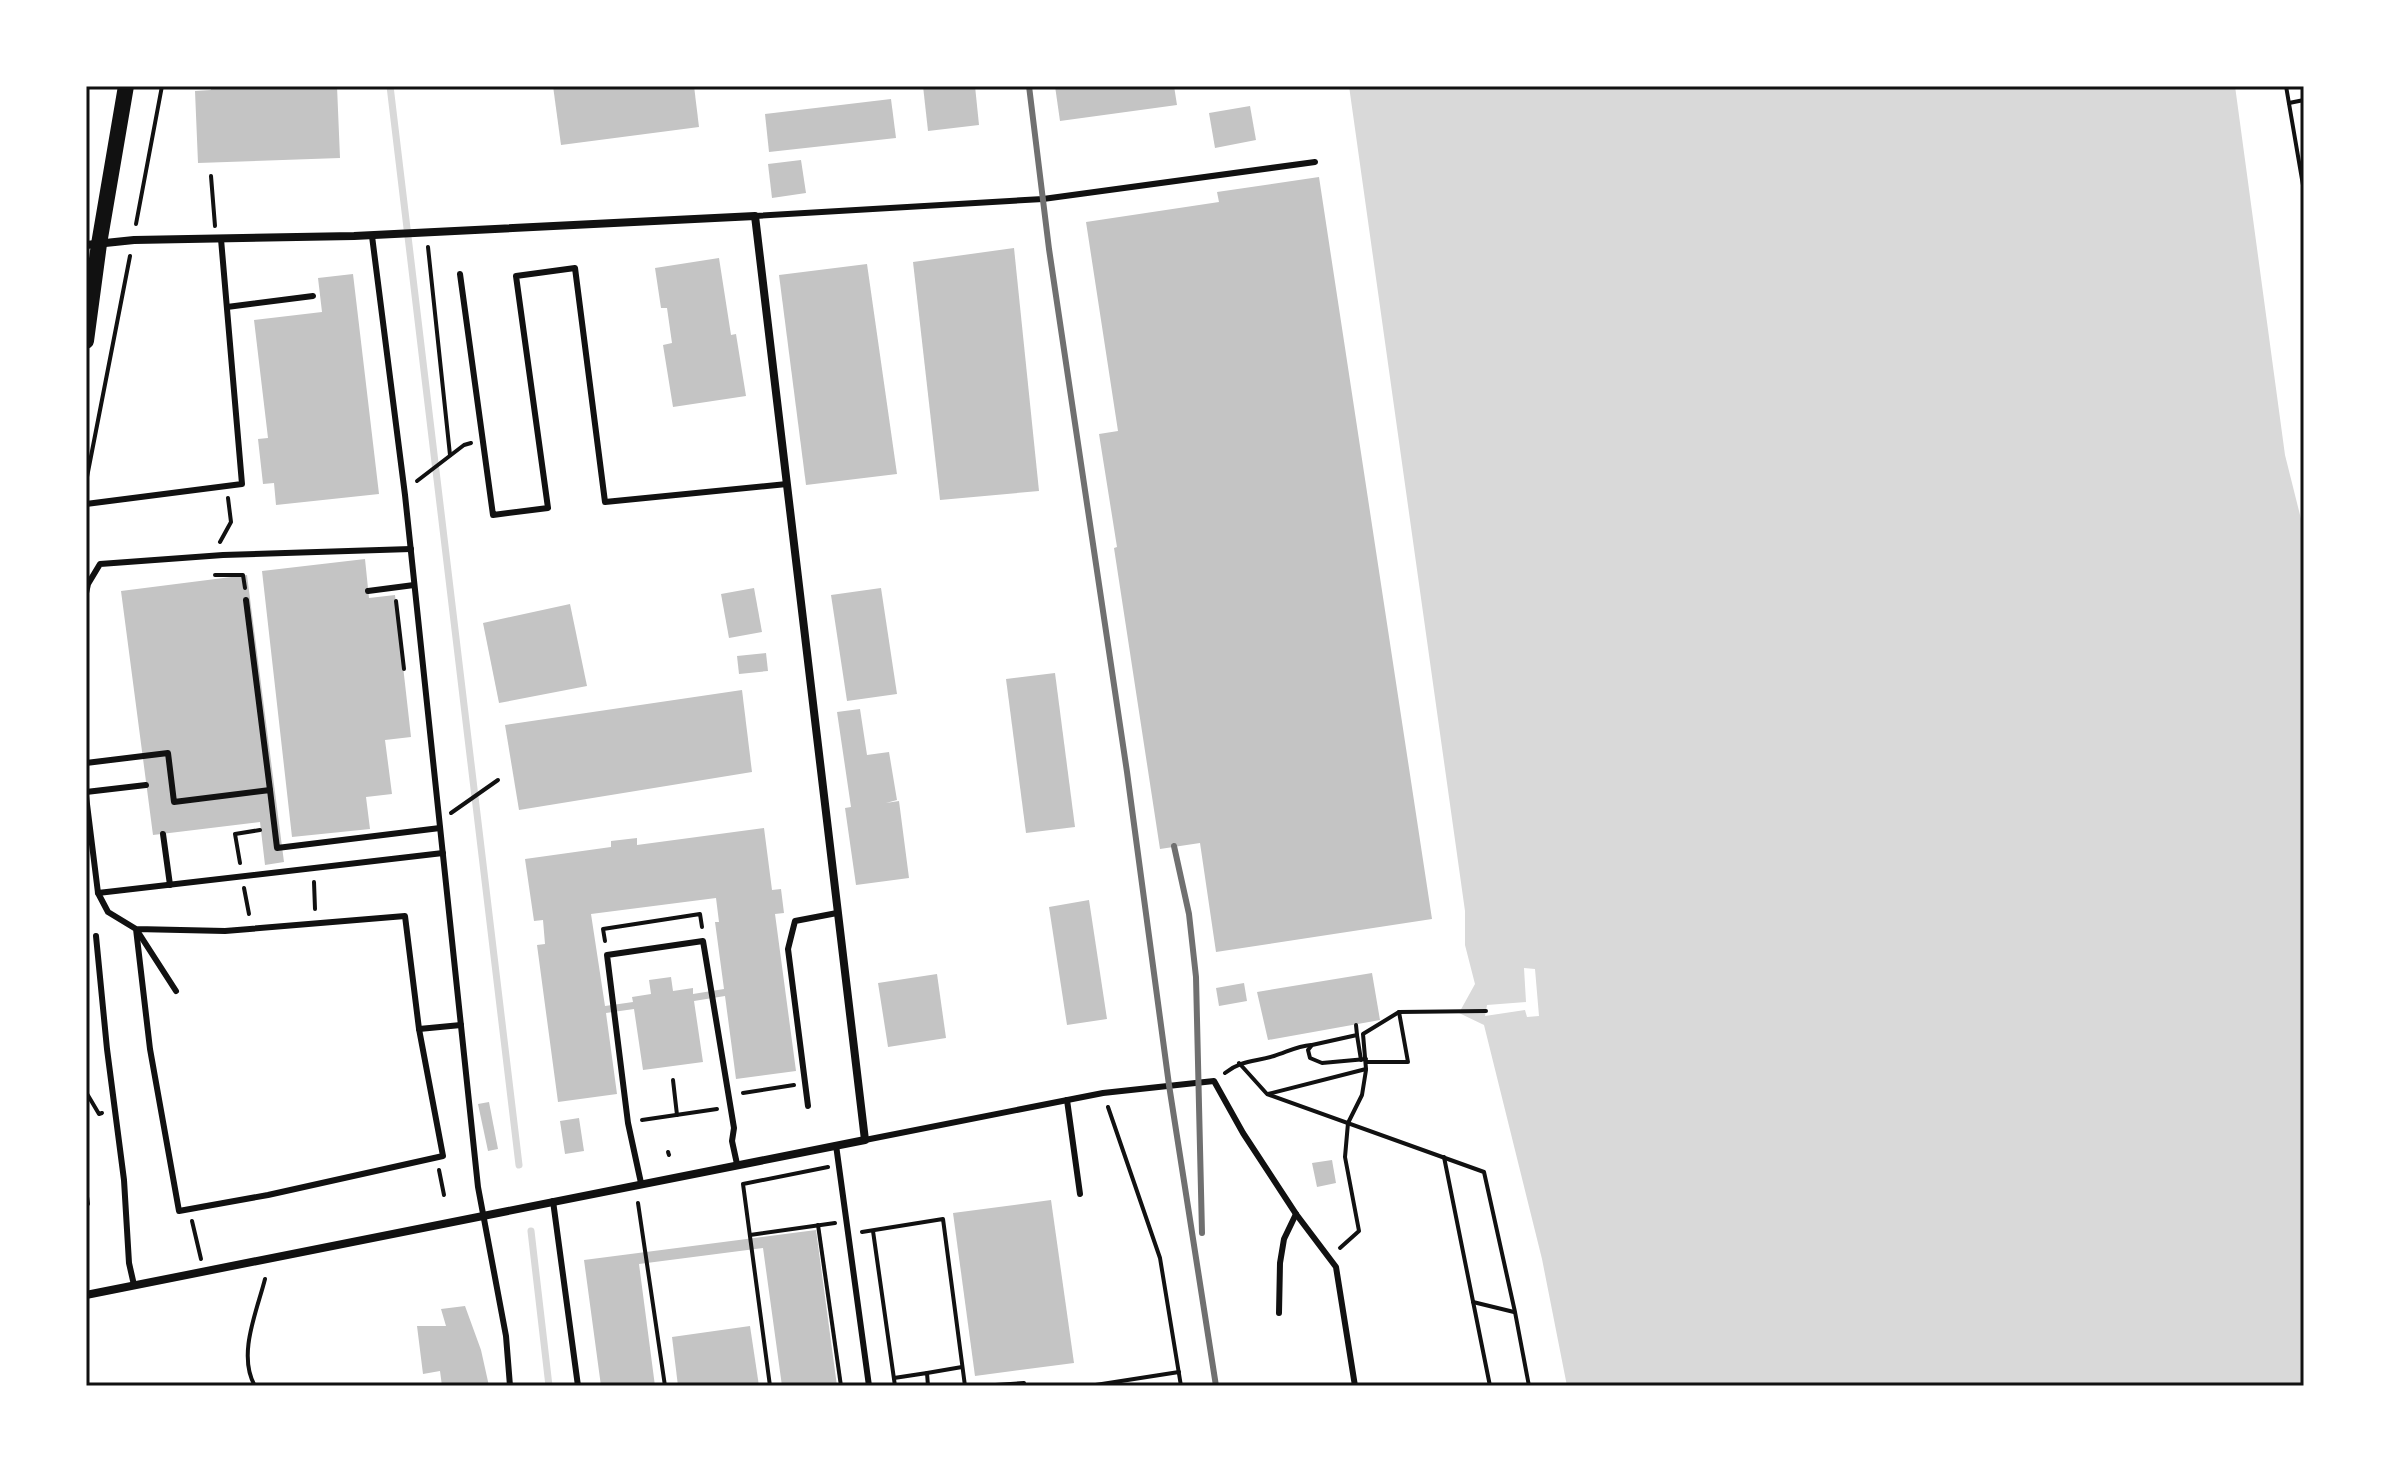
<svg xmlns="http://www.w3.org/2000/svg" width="2390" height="1472" font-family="'Varela Round',sans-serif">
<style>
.water{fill:#d9d9d9}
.pier{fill:#fff}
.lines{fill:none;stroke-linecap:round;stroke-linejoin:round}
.stream{stroke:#d9d9d9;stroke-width:7}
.building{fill:#c4c4c4;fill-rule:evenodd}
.path{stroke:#111;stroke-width:4}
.service{stroke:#111;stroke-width:6}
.minor{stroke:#111;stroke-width:8}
.secondary{stroke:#111;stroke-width:16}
.rail{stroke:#707070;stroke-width:6}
.neatline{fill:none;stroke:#111;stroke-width:3}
</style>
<rect width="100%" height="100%" fill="#fff"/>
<!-- water -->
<path class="water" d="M1349,86H2235L2285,455L2304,531V1386H1567L1542,1259L1484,1025L1459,1013L1475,984L1465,945V911Z"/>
<!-- pier -->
<path class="pier" d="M1524,968L1535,969L1539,1016L1527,1017L1525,1010L1485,1016L1487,1005L1526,1002Z"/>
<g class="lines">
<!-- stream -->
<g class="stream">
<path d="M390,86L519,1165"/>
<path d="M531,1231L549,1386"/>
</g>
</g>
<!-- building -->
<g class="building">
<path d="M211,86H337L340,158L198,163L195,91L211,90Z"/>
<path d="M553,86H694L699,127L561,145Z"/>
<path d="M923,86H975L979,125L928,131Z"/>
<path d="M1055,86H1174L1177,105L1060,121Z"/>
<path d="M891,99L896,138L769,152L765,114Z"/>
<path d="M1250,106L1256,140L1215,148L1209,113Z"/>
<path d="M801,160L806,193L772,198L768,164Z"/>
<path d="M1319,177L1432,919L1216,952L1200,843L1160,849L1114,548L1117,547L1099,434L1118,431L1086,222L1219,202L1217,192Z"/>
<path d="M1014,248L1039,491L940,500L913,262Z"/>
<path d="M719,258L731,335L736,334L746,396L673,407L663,345L672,343L667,308H661L655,268Z"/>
<path d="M867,264L897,474L806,485L779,275Z"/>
<path d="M353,274L379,494L276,505L274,483L263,484L258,439L268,438L254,320L322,312L318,278Z"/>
<path d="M365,559L369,598L395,595L411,737L385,740L392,794L366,797L370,829L292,837L262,571Z"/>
<path d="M247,575L284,862L265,865L260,822L153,835L121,591Z"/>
<path d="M754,588L762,632L729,638L721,594Z"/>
<path d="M881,588L897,694L847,701L831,595Z"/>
<path d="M570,604L587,686L499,703L483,623Z"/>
<path d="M766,653L768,671L739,674L737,656Z"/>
<path d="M1055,673L1075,827L1026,833L1006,679Z"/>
<path d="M742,690L752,772L519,810L505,725Z"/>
<path d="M860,709L867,755L889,752L897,800L886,803L899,801L909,878L856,885L845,808L851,807L837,712Z"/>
<path d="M764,828L772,890L781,889L784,913L775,914L796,1071L736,1079L725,996L694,1001L703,1062L643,1070L634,1009L606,1013L617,1094L558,1102L537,945L545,944L543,920L534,921L525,859L611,847V841L637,838V845ZM716,898L719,922H715L724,989L693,994V988L673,991L671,977L649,980L651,994L632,997L633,1002L605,1006L591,914Z"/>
<path d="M1089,900L1107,1019L1067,1025L1049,907Z"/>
<path d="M1372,973L1380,1020L1268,1040L1257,992Z"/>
<path d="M937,974L946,1038L888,1047L878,983Z"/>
<path d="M1244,983L1247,1001L1219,1006L1216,988Z"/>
<path d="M489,1102L498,1149L488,1151L478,1104Z"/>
<path d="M579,1118L584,1151L565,1154L560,1121Z"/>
<path d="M1332,1160L1336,1183L1317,1187L1312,1163Z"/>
<path d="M1051,1200L1074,1363L975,1376L953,1213Z"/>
<path d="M816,1230L837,1386H782L763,1248L639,1264L655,1386H601L584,1260Z"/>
<path d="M465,1306L481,1350L489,1386H442L440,1371L423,1374L417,1326H446L441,1309Z"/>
<path d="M750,1326L759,1386H678L672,1337Z"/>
</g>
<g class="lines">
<!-- path -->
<g class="path">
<path d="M2286,86L2304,191"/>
<path d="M2289,103L2304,100"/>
<path d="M211,176L215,226"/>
<path d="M136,224L162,86"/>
<path d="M428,247L450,455"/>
<path d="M417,481L464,445L471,443"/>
<path d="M86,482L130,256"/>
<path d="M220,542L231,522L228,498"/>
<path d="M215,575H243L245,588"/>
<path d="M396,601L404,669"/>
<path d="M451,813L498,780"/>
<path d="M240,863L235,834L260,830"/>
<path d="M314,882L315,909"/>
<path d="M244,888L249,914"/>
<path d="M605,941L603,929L700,914L702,927"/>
<path d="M1356,1025L1357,1035L1312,1045L1308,1050L1310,1058L1322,1063L1366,1059"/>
<path d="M1357,1035L1361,1060"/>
<path d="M1366,1062H1408L1399,1012"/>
<path d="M1239,1063L1267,1094L1484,1172L1515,1312L1529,1386"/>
<path d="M1225,1073C1242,1060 1254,1062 1274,1056C1287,1052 1297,1046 1311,1045"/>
<path d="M673,1080L677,1115"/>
<path d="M86,1092L99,1114L102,1113"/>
<path d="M743,1093L794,1085"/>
<path d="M1268,1094L1366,1069L1363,1034L1399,1012L1486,1011"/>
<path d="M1108,1107L1160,1258L1181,1386"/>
<path d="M642,1120L717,1109"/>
<path d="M668,1152L669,1155"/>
<path d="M1444,1157L1490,1386"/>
<path d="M439,1170L444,1195"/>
<path d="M86,1189L88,1204H86"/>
<path d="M638,1203L665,1386"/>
<path d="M192,1221L201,1259"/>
<path d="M818,1225L841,1386"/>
<path d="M873,1231L895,1386"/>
<path d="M862,1232L943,1219L965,1386"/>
<path d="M750,1235L835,1223"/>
<path d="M1340,1248L1359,1231L1345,1157L1348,1123L1362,1095L1366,1070"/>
<path d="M1473,1302L1514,1312"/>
<path d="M927,1373L962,1367"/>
<path d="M894,1378L927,1373L928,1386"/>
<path d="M255,1386C237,1355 257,1311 265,1279"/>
<path d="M770,1386L743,1184L828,1167"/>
<path d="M980,1386L1024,1383"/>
<path d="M1089,1386L1179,1372"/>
</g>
<!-- service -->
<g class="service">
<path d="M755,216L1043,199L1315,162"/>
<path d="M372,236L405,495L478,1187L506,1336L510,1386"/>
<path d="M460,274L493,515L548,508L516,276L575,268L605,502L787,484"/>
<path d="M227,307L313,296"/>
<path d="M86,504L242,484L221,239"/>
<path d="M368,591L414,585"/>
<path d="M86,593L88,584L100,564L223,555L411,549"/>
<path d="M246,600L270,790"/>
<path d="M86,763L168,753L174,802L270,790L277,848L440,828"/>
<path d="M86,792L146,785"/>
<path d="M86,796L98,893L443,853"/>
<path d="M163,834L170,885"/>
<path d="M98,893L108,912L136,929L150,1049L179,1211L268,1195L443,1156L419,1029L405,916L225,931L136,929"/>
<path d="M138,932L176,991"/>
<path d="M96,936L107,1049L124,1180L129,1263L134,1285"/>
<path d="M419,1029L461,1025"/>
<path d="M1067,1100L1080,1194"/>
<path d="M808,1106L788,949L795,921L837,913"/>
<path d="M865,1140L1103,1093L1214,1081L1243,1133L1296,1214L1336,1267L1355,1386"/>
<path d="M836,1145L869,1386"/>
<path d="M641,1183L628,1123L607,955L703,941L734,1128L732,1141L737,1164"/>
<path d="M553,1201L578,1386"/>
<path d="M1279,1313L1280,1263L1284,1239L1296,1214"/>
</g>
<!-- minor -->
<path class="minor" d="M86,245L134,240L354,236L755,216L865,1140L86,1295"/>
<!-- secondary -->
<path class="secondary" d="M86,341L99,244L126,86"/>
<!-- rail -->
<g class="rail">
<path d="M1029,86L1049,249L1127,772L1169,1085L1216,1386"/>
<path d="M1174,846L1189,914L1196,977L1202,1233"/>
</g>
</g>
<!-- border -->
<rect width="2390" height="1472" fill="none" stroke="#ffffff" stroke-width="176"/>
<rect x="88" y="88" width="2214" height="1296" class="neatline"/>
</svg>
